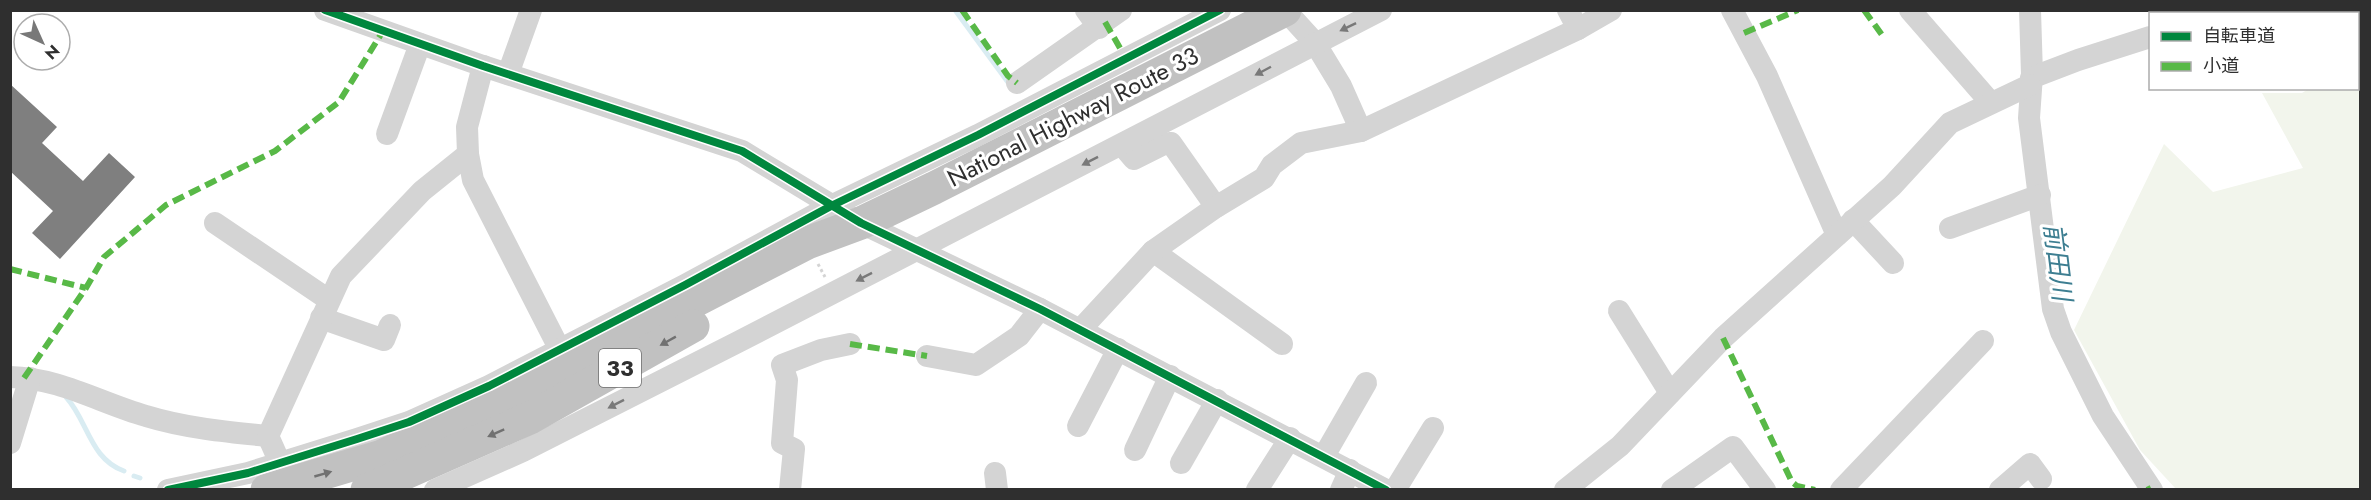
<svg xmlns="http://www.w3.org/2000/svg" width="2371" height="500" font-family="Jost,'Noto Sans JP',sans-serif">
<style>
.green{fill:#f2f5ec}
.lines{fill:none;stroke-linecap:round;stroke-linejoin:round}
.stream{stroke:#d9ecf2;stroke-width:5}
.building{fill:#7f7f7f}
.path{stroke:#d4d4d4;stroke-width:3;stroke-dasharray:3 3;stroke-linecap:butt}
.minor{stroke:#d4d4d4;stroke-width:22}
.highway{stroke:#c1c1c1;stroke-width:33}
.quiet{stroke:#58b947;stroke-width:6;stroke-dasharray:12 6;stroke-linecap:butt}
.cycleway-casing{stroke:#fff;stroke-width:11}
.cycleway{stroke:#00873e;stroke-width:8}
.oneway{fill:#797979}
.oneway2{fill:#717171}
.labels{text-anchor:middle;stroke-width:6;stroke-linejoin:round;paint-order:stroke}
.shield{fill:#fff;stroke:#6d6d6d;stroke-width:1.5}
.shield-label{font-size:22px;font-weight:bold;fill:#2f2f2f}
.street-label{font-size:24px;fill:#2f2f2f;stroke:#fff}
.water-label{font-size:26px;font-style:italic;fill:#3d7e91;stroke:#fff}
</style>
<rect width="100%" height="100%" fill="#fff"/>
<!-- green -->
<path class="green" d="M2360,37V489H2176L2140,450L2074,330L2164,144L2213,192L2303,168L2262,93H2302L2310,88H2358V39Z"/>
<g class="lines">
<!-- stream -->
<g class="stream">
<path d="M955,10L1010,85"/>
<path d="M66,397C88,421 90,459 124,471"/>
<path d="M134,476L140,478"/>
</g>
</g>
<!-- building -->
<path class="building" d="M10,84L57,127L42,143L83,181L109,153L135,177L60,259L32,233L53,211L10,171Z"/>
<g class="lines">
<!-- path -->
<path class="path" d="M818,264L825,277"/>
<!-- minor -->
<g class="minor">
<path d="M325,10L483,66L742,151L861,223L1040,309L1386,490"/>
<path d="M1086,10L1099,28"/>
<path d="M1285,10L1315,43L1341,86L1361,131"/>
<path d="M1568,10L1578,29"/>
<path d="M1732,10L1767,76L1837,235"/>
<path d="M1910,10L1991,103"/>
<path d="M2030,10L2032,75L2029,118L2053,309L2061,332L2103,416L2152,490"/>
<path d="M2269,10L2270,14"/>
<path d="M2319,14L2322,10"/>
<path d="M2358,18H2360"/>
<path d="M508,74L531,10"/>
<path d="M2031,78L2078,60L2150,37"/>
<path d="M1017,83L1121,10"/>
<path d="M387,134L420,44"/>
<path d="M1122,145L1134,159L1164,144L1171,143L1216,207"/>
<path d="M468,154L473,180L560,350"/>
<path d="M1853,220L1893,263"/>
<path d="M215,223L329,300"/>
<path d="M1950,228L2040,195"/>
<path d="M1153,251L1282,344"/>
<path d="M1619,311L1670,393"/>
<path d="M321,318L384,340L390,325"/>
<path d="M1080,330L1153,251L1216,207L1264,178L1272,165L1301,143L1361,131L1578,29L1611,10"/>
<path d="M927,356L976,365L1019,336L1040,309"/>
<path d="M10,377C60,378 100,403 146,416C185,428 227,432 268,436"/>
<path d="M1078,426L1118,349"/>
<path d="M10,443L30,378"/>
<path d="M1135,450L1170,376"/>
<path d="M1324,456L1366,383"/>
<path d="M280,463L268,436L341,276L422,191L468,154L467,127L483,66"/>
<path d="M1181,463L1217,400"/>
<path d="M995,473L997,490"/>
<path d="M168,490L248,473L357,439L409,422L489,386L685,285L831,206L978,135L1220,10"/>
<path d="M435,490L523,451L738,342L1381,10"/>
<path d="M790,490L794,449L782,443L787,380L782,365L821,350L850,344"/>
<path d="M1257,490L1290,438"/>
<path d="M1341,490L1350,470"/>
<path d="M1395,490L1433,428"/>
<path d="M1565,490L1620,446L1723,338L1892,186L1950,123L2030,85"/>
<path d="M1672,490L1733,447L1765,490"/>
<path d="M1841,490L1983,341"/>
<path d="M2000,490L2030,464L2041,479"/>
</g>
<!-- highway -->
<g class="highway">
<path d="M267,490L382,456L515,394L807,243L861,223L934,188L1285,10"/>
<path d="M367,490L530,418L693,326"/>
</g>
<!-- quiet -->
<g class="quiet">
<path d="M962,10L1008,76L1017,83"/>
<path d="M1864,10L1882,35"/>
<path d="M1105,22L1120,48"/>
<path d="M1744,33L1798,10"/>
<path d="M10,269L86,288"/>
<path d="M1723,338L1792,482L1797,486L1815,490"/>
<path d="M850,344L927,356"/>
<path d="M24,378L86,288L104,257L166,205L275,151L339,102L383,31"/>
<path d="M2147,490L2151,488"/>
</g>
<!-- cycleway casing -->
<g class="cycleway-casing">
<g id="cycleway">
<path d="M325,10L483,66L742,151L861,223L1040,309L1386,490"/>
<path d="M168,490L248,473L357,439L409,422L489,386L685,285L831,206L978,135L1220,10"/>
</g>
</g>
<!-- cycleway -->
<use href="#cycleway" class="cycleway"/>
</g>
<!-- one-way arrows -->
<defs><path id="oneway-solid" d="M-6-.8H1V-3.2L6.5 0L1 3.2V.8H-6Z" transform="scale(1.5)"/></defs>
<g class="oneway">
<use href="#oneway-solid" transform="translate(1348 27) rotate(154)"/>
<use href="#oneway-solid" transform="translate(1263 71) rotate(152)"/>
<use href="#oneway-solid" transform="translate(1090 161) rotate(153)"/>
<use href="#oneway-solid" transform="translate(864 277) rotate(153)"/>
<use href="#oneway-solid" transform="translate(616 404) rotate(153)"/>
</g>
<g class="oneway2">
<use href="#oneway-solid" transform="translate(668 341) rotate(151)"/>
<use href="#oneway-solid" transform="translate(496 433) rotate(156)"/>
<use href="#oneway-solid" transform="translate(323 474) rotate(-16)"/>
</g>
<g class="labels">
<!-- shield labels -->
<rect class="shield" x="599" y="349" width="42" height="38" rx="4.5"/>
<g class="shield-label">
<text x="620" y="376">33</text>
</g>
<!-- street labels -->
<g class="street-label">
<text transform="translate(1073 117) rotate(-27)" y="8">National Highway Route 33</text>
</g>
<!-- water labels -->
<g class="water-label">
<text transform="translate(2058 262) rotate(83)" y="9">前田川</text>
</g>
</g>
<!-- border -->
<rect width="2371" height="500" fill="none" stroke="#2f2f2f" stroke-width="24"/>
<!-- legend -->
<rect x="2149" y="12" width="210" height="78" fill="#ffffff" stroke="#acacac" stroke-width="1.5"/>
<rect x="2161" y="32" width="30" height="9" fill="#00873e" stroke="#acacac" stroke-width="1.5"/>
<text x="2203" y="42" font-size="18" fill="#2f2f2f">自転車道</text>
<rect x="2161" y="62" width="30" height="9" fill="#58b947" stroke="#acacac" stroke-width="1.5"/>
<text x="2203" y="72" font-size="18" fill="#2f2f2f">小道</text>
<!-- north arrow -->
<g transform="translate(42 42) rotate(135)"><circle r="28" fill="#ffffff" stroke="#acacac" stroke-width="1.5"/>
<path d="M0-4.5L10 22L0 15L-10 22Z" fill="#787878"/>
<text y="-9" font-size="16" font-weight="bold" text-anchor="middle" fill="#2f2f2f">N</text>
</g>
</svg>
